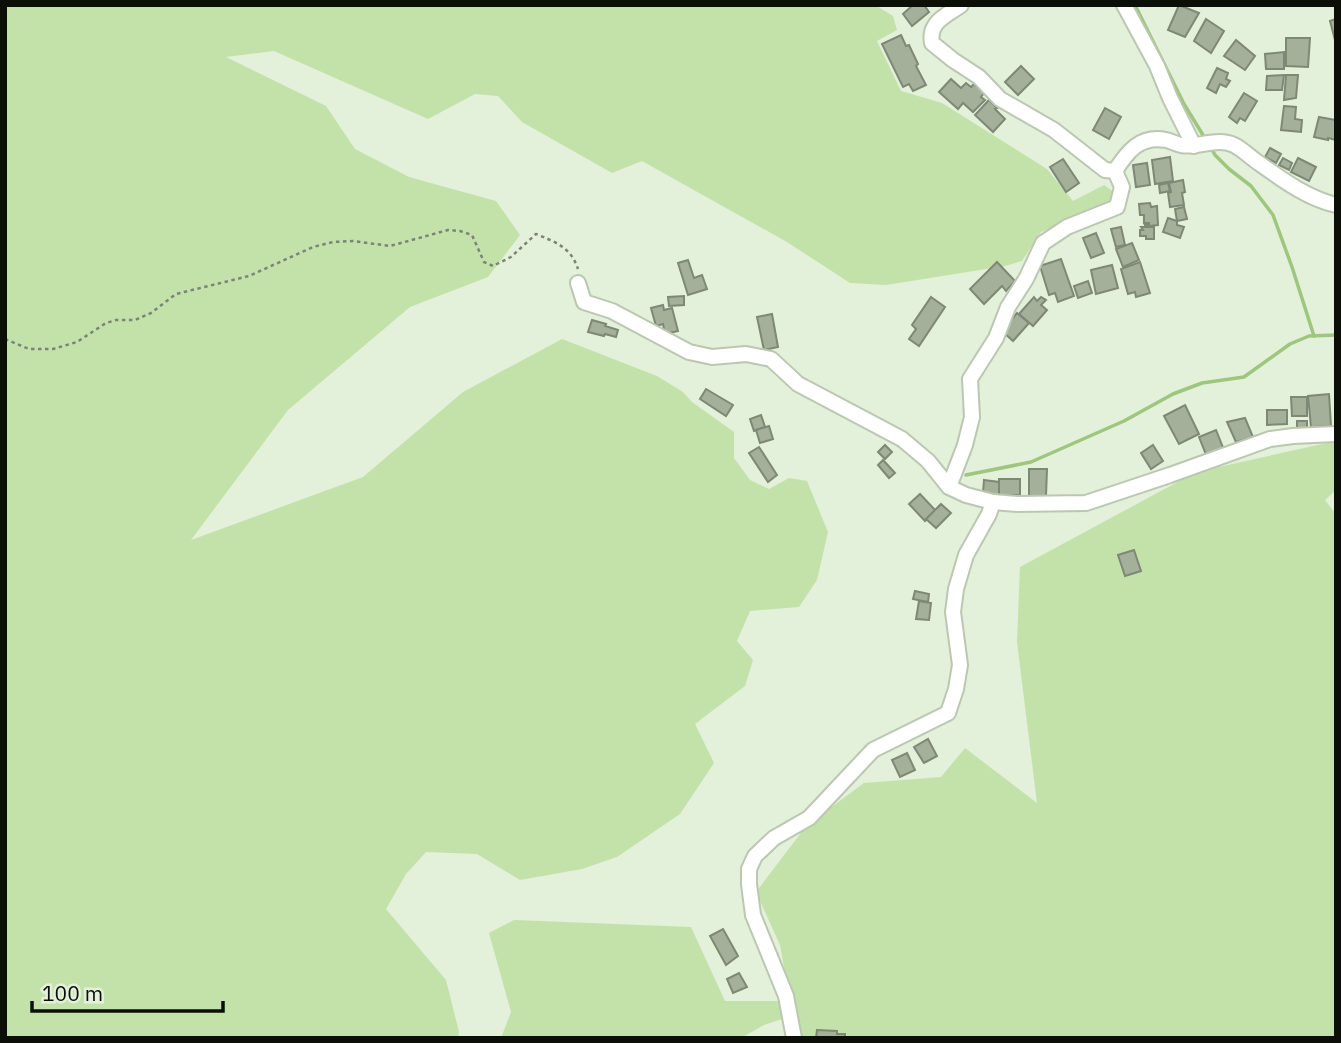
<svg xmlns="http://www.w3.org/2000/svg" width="1341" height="1043" font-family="'IBM Plex Sans',sans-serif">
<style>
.green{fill:#c3e2aa}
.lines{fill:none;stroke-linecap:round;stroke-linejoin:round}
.stream{stroke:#9ec67d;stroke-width:3.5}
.building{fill:#a4b09a;stroke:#7d8975;stroke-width:2}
.minor-casing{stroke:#bbc7b1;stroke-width:18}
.path{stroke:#7b8475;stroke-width:2.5;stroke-dasharray:3.5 3.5;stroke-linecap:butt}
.minor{stroke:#fff;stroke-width:14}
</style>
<rect width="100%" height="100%" fill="#e3f0da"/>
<!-- green -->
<g class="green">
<path d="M5,5H875L893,16L897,30L877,41L901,91L942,103L1047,169L1073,201L1104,185L1114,192L1111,204L1041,232L1022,261L1005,266L886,285L850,283L787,242L642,161L612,173L522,122L498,96L475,94L428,119L274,51L226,57L326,106L355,149L409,177L496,201L520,235L488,277L410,307L288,410L191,540L363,477L463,392L562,339L657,376L683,392L692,402L734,432V458L750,480L769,489L789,478L807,481L828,532L817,580L799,607L750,611L737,641L753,660L745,686L695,724L714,763L680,814L617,857L582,869L520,880L477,854L426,852L406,874L386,909L446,980L459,1032L458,1038H5Z"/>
<path d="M1336,441V490L1325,500L1336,514V1038H797L780,945L756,892L807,825L864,783L941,777L965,748L1037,803L1017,642L1020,567L1196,472Z"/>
<path d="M514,920L691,927L725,1001H779L782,1019L764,1025L741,1038H501L511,1012L489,933Z"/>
</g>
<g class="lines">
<!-- stream -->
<g class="stream">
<path d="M1135,5L1184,104L1206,140"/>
<path d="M1210,146L1215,155L1229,169L1251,186L1273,215L1292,267L1314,336"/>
<path d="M966,475L1031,462L1124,421L1173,394L1202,383L1244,377L1290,344L1309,336L1336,335"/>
</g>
</g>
<!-- building -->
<g class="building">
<path d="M913,5H924L929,12L912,26L903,14Z"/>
<path d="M1179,5L1199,13L1185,37L1168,30Z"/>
<path d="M1206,19L1224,31L1211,53L1194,41Z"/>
<path d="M1336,19V44L1330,21Z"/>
<path d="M901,35L906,46L909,45L918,64L916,66L926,85L913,91L909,84L903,87L882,44Z"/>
<path d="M1286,38H1310L1308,67L1286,66Z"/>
<path d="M1236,40L1255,56L1245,70L1224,56Z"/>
<path d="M1284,52V69H1266L1265,54Z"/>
<path d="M1021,66L1034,79L1018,95L1005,82Z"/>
<path d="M1217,68L1228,73L1226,79L1230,81L1226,87L1220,84L1216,93L1207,88Z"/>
<path d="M1284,75L1282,90H1266L1267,76Z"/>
<path d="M1286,75H1298L1296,98L1284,100Z"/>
<path d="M951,79L961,88L966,83L971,87L974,84L984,93L981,97L985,100L973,112L963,103L958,109L939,92Z"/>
<path d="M1244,93L1257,101L1245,121L1240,118L1237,123L1229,117Z"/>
<path d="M989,100L997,108L995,109L1005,119L993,132L975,115Z"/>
<path d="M1284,106L1296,107L1295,119L1302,120L1301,132L1281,130Z"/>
<path d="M1105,108L1121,117L1109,139L1093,130Z"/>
<path d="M1319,117L1336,120V140L1328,138V140L1314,137Z"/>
<path d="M1270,148L1281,154L1276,163L1265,157Z"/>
<path d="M1170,157L1173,181L1155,184L1152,160Z"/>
<path d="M1283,158L1292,163L1289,170L1279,165Z"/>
<path d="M1298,158L1316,167L1309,181L1291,172Z"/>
<path d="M1063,159L1079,183L1066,192L1050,167Z"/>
<path d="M1147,163L1150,185L1136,187L1133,165Z"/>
<path d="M1183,180L1185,192L1182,193L1184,205L1170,207L1168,193L1171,192L1169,183Z"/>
<path d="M1168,183L1170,191L1160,193L1159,185Z"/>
<path d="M1150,203L1151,207L1157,206L1158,225L1149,226V223H1144V215H1140L1139,204Z"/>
<path d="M1184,207L1187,219L1177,221L1175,209Z"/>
<path d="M1168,218L1177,221V225L1184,227L1180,238L1163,232Z"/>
<path d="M1145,225H1147V227H1154V239H1146V236H1140V230H1143L1141,227H1146Z"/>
<path d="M1121,227L1125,245L1116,247L1111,229Z"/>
<path d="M1096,233L1104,253L1091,258L1083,238Z"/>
<path d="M1132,243L1139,260L1123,267L1116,249Z"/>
<path d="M1061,259L1074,296L1058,302L1055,293L1049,295L1040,266Z"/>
<path d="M688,260L694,278L702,275L707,289L688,295L678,263Z"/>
<path d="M997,262L1015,281L1006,291L1002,286L984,304L970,289Z"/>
<path d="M1140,262L1150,293L1136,297L1135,292L1128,294L1121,269Z"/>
<path d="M1112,265L1118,288L1096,294L1091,270Z"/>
<path d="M1088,281L1092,293L1078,298L1074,286Z"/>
<path d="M684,296V305L669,306L668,297Z"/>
<path d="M931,297L945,307L919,346L909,339L916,329L912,325Z"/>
<path d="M1034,297L1037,301L1041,297L1046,300L1041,305L1047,310L1033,326L1019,314Z"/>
<path d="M663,305L664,310L672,308L678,331L665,334L663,324L656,326L651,308Z"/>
<path d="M1017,313L1029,323L1013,341L1002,331Z"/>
<path d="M772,314L778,347L764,350L757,317Z"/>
<path d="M592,320L606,324L605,326L618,330L616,337L605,334L604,336L588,332Z"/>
<path d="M706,389L733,405L726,416L700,399Z"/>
<path d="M1329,394L1331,426L1311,427L1308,396Z"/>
<path d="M1291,397H1307V416H1292Z"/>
<path d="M1185,405L1199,434L1179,444L1164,416Z"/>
<path d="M1267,410H1287V424L1267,425Z"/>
<path d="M761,415L765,427L754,431L750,419Z"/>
<path d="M1245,418L1253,437L1236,442L1227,422Z"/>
<rect x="1297" y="421" width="10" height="10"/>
<path d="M769,426L773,439L760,443L756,430Z"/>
<path d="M1216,430L1224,450L1207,457L1199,437Z"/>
<path d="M885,445L892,452L885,459L878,452Z"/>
<path d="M1153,445L1163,461L1151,469L1141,453Z"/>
<path d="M759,447L777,475L768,482L749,453Z"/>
<path d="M883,460L895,473L889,478L878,465Z"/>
<path d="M1029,469H1047L1046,496H1029Z"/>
<path d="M999,479H1020V495L999,496Z"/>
<path d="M984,480L999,482V496L983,493Z"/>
<path d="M920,494L936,511L925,521L909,504Z"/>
<path d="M941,504L951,513L936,528L926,519Z"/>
<path d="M1134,550L1141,571L1125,576L1118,555Z"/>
<path d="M915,591L929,594L928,602L913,599Z"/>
<path d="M919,601L931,603L929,620L916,619Z"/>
<path d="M928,739L937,756L924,763L914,747Z"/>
<path d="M907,753L915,770L900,777L892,760Z"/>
<path d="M723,929L738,956L726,965L710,936Z"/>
<path d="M739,973L747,987L733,993L727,979Z"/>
<path d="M817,1030L837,1031V1034H845V1038H816Z"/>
</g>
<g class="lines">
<!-- minor casing -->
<g class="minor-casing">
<g id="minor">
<path d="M961,5C946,16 928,22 932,43L953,60L979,77L1000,99L1054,130L1105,170L1115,171"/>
<path d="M1124,5L1157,66L1170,98L1194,146"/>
<path d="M1115,171C1127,152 1140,135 1166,140C1171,141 1176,144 1181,145C1199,148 1217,137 1234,145C1242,149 1249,156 1256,161C1280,178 1306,198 1336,205"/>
<path d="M578,283L584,302L612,311L689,352L712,357L746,354L771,359L798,384L902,439L928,461L949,487L966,495L993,502L1017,504L1086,503L1170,475L1270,439L1293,436L1336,434"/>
<path d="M949,487L965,445L972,417L970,379L996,338L1008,307L1026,279L1043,243L1067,227L1117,207L1122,187L1115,171"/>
<path d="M794,1038L786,996L753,915L749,884V869L755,856L774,838L809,818L873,750L948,713L956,689L960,665L953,612L956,589L966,555L989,514L993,502"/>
</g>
</g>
<!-- path -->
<path class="path" d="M5,339L29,349H53L77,342L106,323L116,320H135L151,313L176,294L249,276L313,247L333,242L353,241L390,246L448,230L460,231L472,235L484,262L493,266L511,257L536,234C555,242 571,247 578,269"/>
<!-- minor -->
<use href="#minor" class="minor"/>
</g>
<!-- border -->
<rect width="1341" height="1043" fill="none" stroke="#0b0f08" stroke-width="14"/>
<!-- scale -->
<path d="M32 1001v10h191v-10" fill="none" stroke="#0b0f08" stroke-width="3.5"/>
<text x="42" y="1001" font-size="21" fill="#0b0f08" stroke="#e3f0da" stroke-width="5" paint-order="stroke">100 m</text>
</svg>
